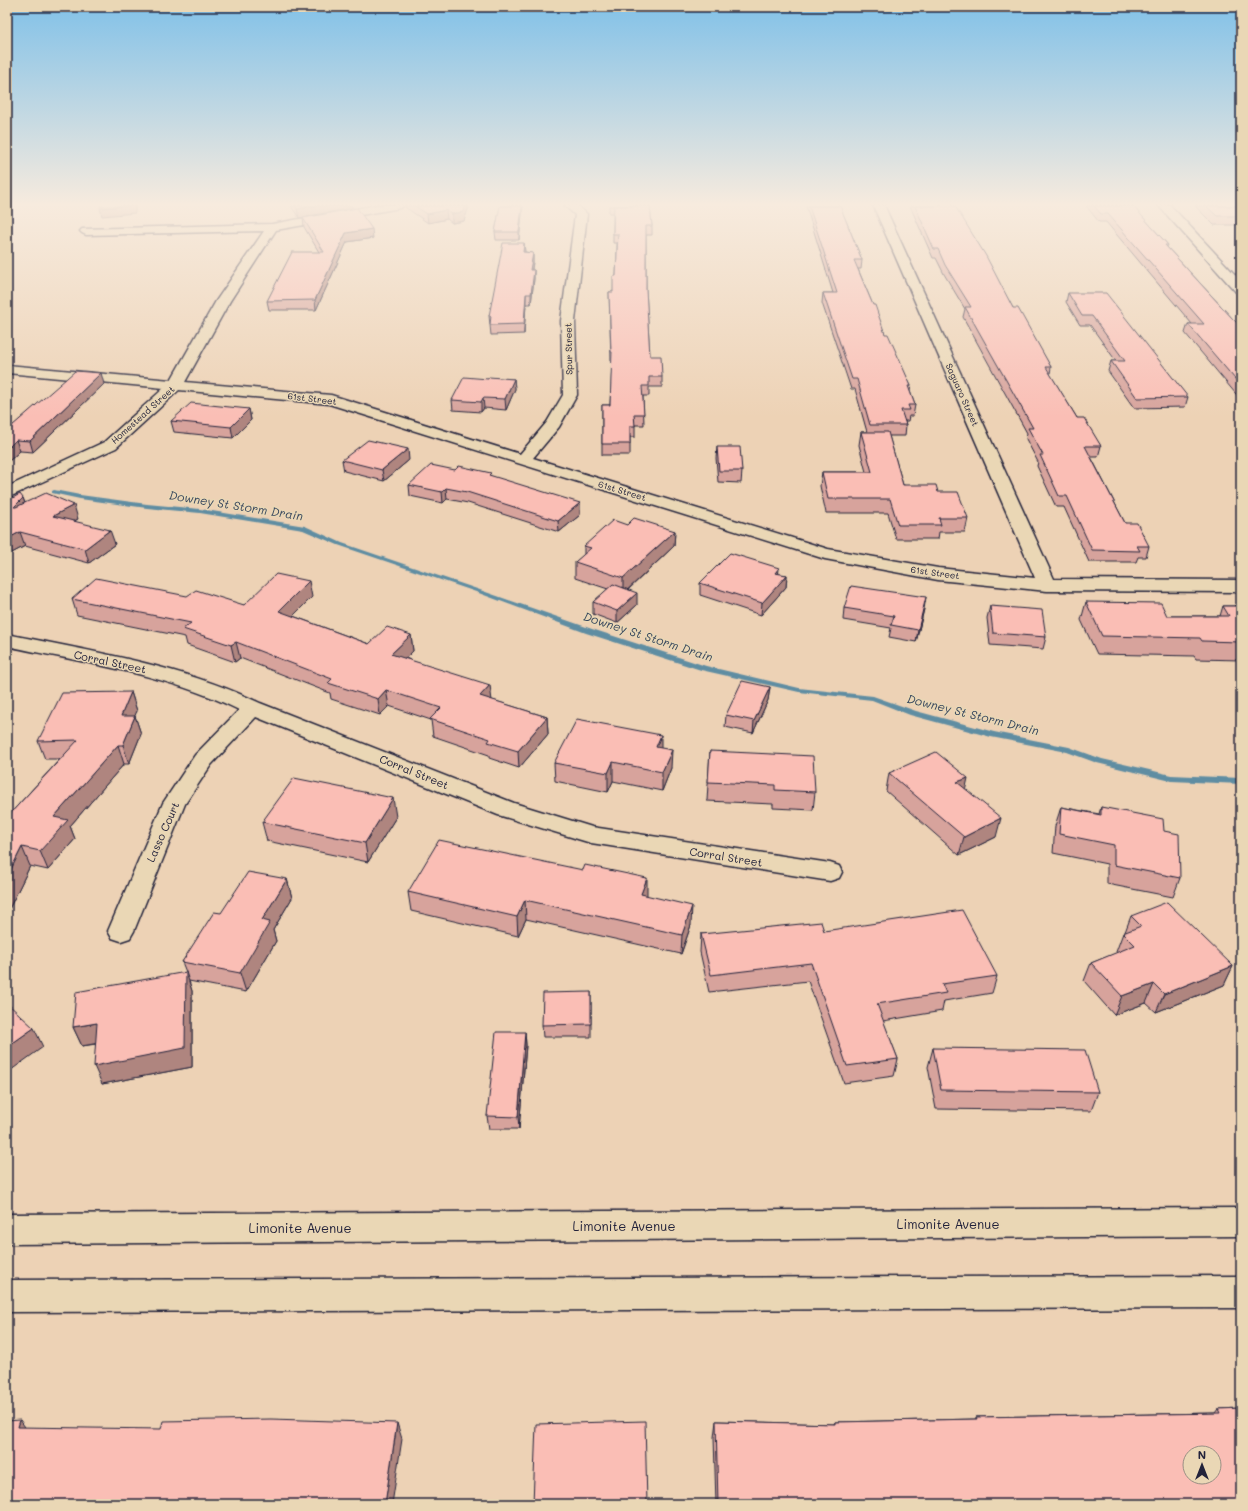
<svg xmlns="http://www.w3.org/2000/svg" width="1248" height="1511" font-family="Mali,sans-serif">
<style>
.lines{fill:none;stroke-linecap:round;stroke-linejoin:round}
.stream{fill:#5f8da2;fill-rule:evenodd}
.minor-casing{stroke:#22223b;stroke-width:3}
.primary-casing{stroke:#22223b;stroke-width:3}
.minor{fill:#ead7b5;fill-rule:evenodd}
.primary{fill:#ead7b5;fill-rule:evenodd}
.wall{fill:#d7a39c;stroke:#22223b}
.shaded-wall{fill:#af857f;stroke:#22223b}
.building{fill:#fabeb5;stroke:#22223b;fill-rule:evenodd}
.labels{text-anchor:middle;stroke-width:3;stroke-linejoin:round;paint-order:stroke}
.far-street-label{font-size:9px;fill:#22223b;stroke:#ead7b5}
.street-label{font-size:11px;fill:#22223b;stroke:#ead7b5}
.water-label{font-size:12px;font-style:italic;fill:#36465d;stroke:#ead7b5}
.near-street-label{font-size:13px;fill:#22223b;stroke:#ead7b5}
</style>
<rect width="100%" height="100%" fill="#edd2b5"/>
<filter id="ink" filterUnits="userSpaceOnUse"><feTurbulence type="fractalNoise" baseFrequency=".025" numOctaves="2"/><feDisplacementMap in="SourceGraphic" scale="8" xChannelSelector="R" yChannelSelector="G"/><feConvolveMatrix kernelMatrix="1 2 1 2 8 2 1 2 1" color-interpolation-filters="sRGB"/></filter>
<g filter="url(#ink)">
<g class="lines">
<!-- stream -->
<path class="stream" d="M54,490L80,495L147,504L200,509L305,526L342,543L480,590L592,629L706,666L799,688L873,696L916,711L994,732L1069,747L1102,759L1171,775L1241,778V784L1171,781L1097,763L1067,752L991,737L910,715L872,700L799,692L701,670L586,633L476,592L338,545L303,530L200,513L147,508L80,499L52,493V491Z"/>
<!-- minor casing -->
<g class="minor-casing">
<g id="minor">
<path d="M377,205H405L400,208L276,230L230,301L185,382L331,395L520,454L547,422L563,395L561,321L575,215L564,205H577L587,214L575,321L577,395L559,427L533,458L828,549L938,568L1035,578L873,205H884L1054,579L1241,580V592L1047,591L938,580L825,559L329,404L179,390L116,448L7,498V487L104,442L164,388L7,373V365L171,380L216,301L264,231L86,235L82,233L80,231L82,229L272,224Z"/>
<path d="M1158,205H1170L1241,281V293L1236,292Z"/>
<path d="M7,634C93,652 181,665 260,703L514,803L592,827L830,863L839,866L842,872L839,878L830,881L591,843L498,815L256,717L211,765L185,804L134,931L130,938L121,941L112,938L108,931L163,803L195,755L239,710C167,674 85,663 7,646Z"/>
</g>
</g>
<!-- primary casing -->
<g class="primary-casing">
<g id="primary">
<path d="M1241,1208V1236L7,1244V1214Z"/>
<path d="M1241,1276V1308L7,1312V1280Z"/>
</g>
</g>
<!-- minor -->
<use href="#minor" class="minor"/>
<!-- primary -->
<use href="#primary" class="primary"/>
</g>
<!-- wall -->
<g class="wall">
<path d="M291,206H352V208L299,218Z"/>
<path d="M405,206H469L464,221L452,223L447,219L428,223L405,207Z"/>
<path d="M500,206H523L519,240H496L495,232Z"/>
<path d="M609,206H650L652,226V235H646V289L650,356L662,377V387H649V396H643L644,425H635V437H630V455H602V405H610L612,362H611L609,292H613L616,276L617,243H613V213H609Z"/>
<path d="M806,206H840L862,260L861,269H858L885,334L911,386L910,391L915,405L913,416H909L908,421H905L906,425L905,436H889L903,485L938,492L968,518L965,532H939L938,539H896L888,513H826L820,486L822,472H866L859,445L861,432H867L855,389H851L822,303L823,293H833Z"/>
<path d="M910,206H955L1013,308L1051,367L1050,374L1077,418L1101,446L1098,457H1091L1125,523L1149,546L1146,557H1138L1136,562H1089L1064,507H1056L1037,466L1038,462L1026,439L1027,433L963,317L965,309L944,274L936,258H933Z"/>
<path d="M1086,206H1133L1168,245L1167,247L1232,318L1241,327V400L1185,333L1188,324H1192L1106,222H1099Z"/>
<path d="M1195,206H1238L1241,208V225H1214Z"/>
<path d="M303,218L373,238L347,242L316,310H269L267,301L319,252L304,227Z"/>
<path d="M524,243L525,252L533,253V262L532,270H534V279L531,304H526L524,334L491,335L489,316Z"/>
<path d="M1068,293L1188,397L1185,407L1134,408L1108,371L1111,361H1116L1090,325H1080L1066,302Z"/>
<path d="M488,379H514L515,389L506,410L484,408L481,412L453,410L452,400Z"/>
<path d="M104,384L33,452L20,451L9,461H7V426H12Z"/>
<path d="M249,409L251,420L233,438L174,432L171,421Z"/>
<path d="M717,447L742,471L741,483L718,482L716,458Z"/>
<path d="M342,460H409L384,481L344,471Z"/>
<path d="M455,470L491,476L580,515L559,532L468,503L447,499L443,503L410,496L409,485Z"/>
<path d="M23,498L25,503L78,519L74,521L115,544L89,563L25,546L8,555L7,554V501Z"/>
<path d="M627,525L675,531L674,546L628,590L637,605L617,623L593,614V602L608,589L575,578V562L584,555V546Z"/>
<path d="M779,574L787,575L786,587L761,615L700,595V583Z"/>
<path d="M312,597L293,616L369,644L411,635L413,651L406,658L492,700L547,717L548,734L519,768L489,758V755L433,736L431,720L389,706L380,715L331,699L330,693L240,658L235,662L187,645L185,637L77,615L72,599L244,605Z"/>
<path d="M1086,602L1167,616H1220L1223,606H1241V660L1196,659L1194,656L1097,654L1081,620Z"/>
<path d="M990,606L1046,637L1043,649L990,645L987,618Z"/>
<path d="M844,608L924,609L916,642L889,637L891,628L843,620Z"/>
<path d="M770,687L768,700L753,733L725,727L726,715Z"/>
<path d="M131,692L137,711L134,716H135L141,734L129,764H124L70,826L75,839L48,870L30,866L8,911H7V817L60,759H45L38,741Z"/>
<path d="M661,748L671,768L662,791L613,781L608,792L555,781L554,763Z"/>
<path d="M710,751L815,792L813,810L773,808V804L707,801Z"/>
<path d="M889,773L965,789L996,837L959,855L886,791Z"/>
<path d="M1061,807L1099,814L1101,807L1164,831L1180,878L1173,897L1107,884V864L1053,853L1055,826Z"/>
<path d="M396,817L368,862L267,841L262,822Z"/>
<path d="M287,879L292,898L273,930L276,941L246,992L189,981L192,991V1067L102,1084L96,1044L82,1046L73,1027L186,972L182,962L221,913Z"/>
<path d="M408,892L647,896L691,925L681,954L526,919L518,936L411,911Z"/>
<path d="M1131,916L1233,966L1224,985L1156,1012L1146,1003L1114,1015L1084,981L1091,963L1117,953L1116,952L1123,933L1125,932Z"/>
<path d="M824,931L997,976L992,993L944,1001L942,1011L883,1021L898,1059L894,1076L844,1083L808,981L709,992L700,952L701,934Z"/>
<path d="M591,992V1037H543L542,1025Z"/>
<path d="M525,1032L526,1045L519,1129H489L487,1116Z"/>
<path d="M933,1048L1098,1092L1091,1111L936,1109L928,1067Z"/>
<path d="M1241,1408V1504H716L714,1437L716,1421L834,1424L835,1422L976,1419V1417L1215,1413L1218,1409Z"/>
</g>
<!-- shaded-wall -->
<g class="shaded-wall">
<path d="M126,206H135V213L102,216L100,208Z"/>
<path d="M316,206H352V208L299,218L297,209Z"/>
<path d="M465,206H469L464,221L452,223V214Z"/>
<path d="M522,206H523L519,240V232Z"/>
<path d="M446,210L447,219L428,223L427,214Z"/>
<path d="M372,229L373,238L347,242L316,310L315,300L346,233Z"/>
<path d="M524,243L525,253L523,252Z"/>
<path d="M533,253V262L530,279V270Z"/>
<path d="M534,270V279L531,304V294Z"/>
<path d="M526,294V304L524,334V324Z"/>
<path d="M101,373L104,384L33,452L30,441Z"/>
<path d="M514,379L515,389L506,410L505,399Z"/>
<path d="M483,398L484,408L481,412V402Z"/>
<path d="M249,409L251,420L233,438L231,427Z"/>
<path d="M16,440L20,451L9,461L7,455V449Z"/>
<path d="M408,449L409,460L384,481L382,470Z"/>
<path d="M446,488L447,499L443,503L442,492Z"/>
<path d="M23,498L28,512L14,507Z"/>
<path d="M580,503V515L559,532L558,521Z"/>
<path d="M74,505L78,519L58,529L53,516Z"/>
<path d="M110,530L115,544L89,563L85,549Z"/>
<path d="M675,531L674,546L623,594V578Z"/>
<path d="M20,532L25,546L8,555L7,552V539Z"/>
<path d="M779,568L778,580L775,573Z"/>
<path d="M787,575L786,587L761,615L762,603Z"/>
<path d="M309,581L312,597L282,627L279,611Z"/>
<path d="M637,593V605L617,623V611Z"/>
<path d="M926,597L924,609L916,642L918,630Z"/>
<path d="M411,635L413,651L393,670L391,654Z"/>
<path d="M236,642L240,658L235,662L231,645Z"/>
<path d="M490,685L492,701L480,696Z"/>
<path d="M770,687L768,700L753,733L754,721Z"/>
<path d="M386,690L389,706L380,715L378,699Z"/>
<path d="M131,692L137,711L127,734L121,716Z"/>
<path d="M135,716L141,734L129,764L123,745Z"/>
<path d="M547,717L548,734L519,768L518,751Z"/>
<path d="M661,735V753L656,747Z"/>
<path d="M118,745L124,764L70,826L75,839L48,870L40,851L54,817Z"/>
<path d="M672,750L671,768L662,791V772Z"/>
<path d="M613,762V781L608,792V773Z"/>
<path d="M968,778L964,796L957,782Z"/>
<path d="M393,798L396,817L368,862L365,843Z"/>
<path d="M1001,818L996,837L959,855L964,837Z"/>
<path d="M22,847L30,866L8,911L7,908V877Z"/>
<path d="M647,878V897L641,894Z"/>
<path d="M287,879L292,898L273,930L276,941L246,992L240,973L262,920Z"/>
<path d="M525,900L526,919L518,936L517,917Z"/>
<path d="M692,906L691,925L681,954L682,935Z"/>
<path d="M1233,966L1224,985L1156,1012L1164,994Z"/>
<path d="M186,972L192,991V1067L102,1084L94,1066Z"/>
<path d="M1154,984L1146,1003L1114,1015L1122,996Z"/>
<path d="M97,1023L105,1042L82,1046L73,1027Z"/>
<path d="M34,1028L43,1047L7,1073V1047Z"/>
<path d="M525,1032L526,1045L519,1129L518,1117Z"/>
<path d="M20,1420L32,1437L18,1427Z"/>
<path d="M397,1423L402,1439L392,1504H385Z"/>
</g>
<!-- building -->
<g class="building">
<path d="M100,206H126L100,208Z"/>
<path d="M295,206H316L297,209Z"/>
<path d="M415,206H465L463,212L452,214L446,210L427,214Z"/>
<path d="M500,206H522L519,232H495Z"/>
<path d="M614,206H650L652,226H646V289L650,356H661L662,377H649V386H642L644,414H634L635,426H630V444H602V405H610L612,352H611L609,292H613V276H616L618,234H613Z"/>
<path d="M809,206H840L862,260H854L873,305H875L885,334H888L911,386H908L915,405H908L910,410H901L906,425H870L857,379H852L823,293H837Z"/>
<path d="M915,206H955L986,256L1013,308H1018L1051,367H1046L1077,418H1084L1101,446H1085L1125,523H1137L1149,546H1137L1140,551L1092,550L1067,496H1059L1040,455H1043L1028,428H1033L965,307H971L945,265L938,249H934Z"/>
<path d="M1094,206H1133L1168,245H1165L1232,318L1241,327V386L1188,324H1204L1108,214H1101Z"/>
<path d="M1206,206H1238L1241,208V216H1217Z"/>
<path d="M357,208L372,229L346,233L315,300L267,301L292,252H324L303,218Z"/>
<path d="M503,243H524L523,252L533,253L530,270H534L531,294H526L524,324L490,325L491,316H489Z"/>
<path d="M1068,293H1106L1188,397L1137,398L1111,361H1125L1092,316H1082Z"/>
<path d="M75,371L101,373L30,441L16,440L7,449V426H12Z"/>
<path d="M464,377L488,379L489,377L514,379L505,399L483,398L481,402L452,400Z"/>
<path d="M191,403L249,409L231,427L171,421Z"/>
<path d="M861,432H888L903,485H936L938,492H958L968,518H939L941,525H898L890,499H828L822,472H872Z"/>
<path d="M368,440L408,449L382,470L342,460Z"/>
<path d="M717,447H740L742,471H719Z"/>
<path d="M431,465L455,470L459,466L491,473L489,475L580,503L558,521L467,492L446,488L442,492L409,485Z"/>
<path d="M46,493L74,505L53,516L110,530L85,549L20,532L7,539V501L20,494L23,498L14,507H16Z"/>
<path d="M634,518L675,531L623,578L575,562L591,548L584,546L613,520L627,525Z"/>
<path d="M730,553L779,568L775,573L787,575L762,603L700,583Z"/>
<path d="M276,574L309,581L279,611L369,644L387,627L411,635L391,654L490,685L480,696L547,717L518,751L488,742L490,739L430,719L441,708L386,690L378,699L328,683L332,679L236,642L231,645L183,629L191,623L72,599L96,578L187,596L196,590L244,605Z"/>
<path d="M613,584L637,593L617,611L593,602Z"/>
<path d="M851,586L926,597L918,630L891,625L894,616L844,608Z"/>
<path d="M1086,602L1161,603L1167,616H1229L1223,606H1241V642L1202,641L1200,638L1102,636Z"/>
<path d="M990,606L1042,610L1046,637L993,633Z"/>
<path d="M742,681L770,687L754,721L726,715Z"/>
<path d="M131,692L121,716H135L123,745H118L54,817L68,820L40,851L22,847L7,877V817L78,740L38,741L62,693Z"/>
<path d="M577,719L661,735L656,747L672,750L662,772L613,762L608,773L554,763Z"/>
<path d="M710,751L813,756L815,792L775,790V785L708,782Z"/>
<path d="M936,752L968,778L957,782L1001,818L964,837L889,773Z"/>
<path d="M294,778L393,798L365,843L262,822Z"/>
<path d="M1061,807L1101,815V807L1163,819L1164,831L1179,834L1180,878L1114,865V845L1059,834Z"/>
<path d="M439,840L583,870L585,865L647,878L641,894L692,906L682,935L525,900L517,917L408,892Z"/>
<path d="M248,872L287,879L262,920L270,922L240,973L182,962L214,912L221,913Z"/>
<path d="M1167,902L1233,966L1164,994L1154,984L1122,996L1091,963L1135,945L1123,933L1141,926L1131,916Z"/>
<path d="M962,910L997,976L942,984L946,993L877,1004L898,1059L847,1066L811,963L711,975L701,934L821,922L824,931Z"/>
<path d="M186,972L185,1048L94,1066L97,1023L73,1027L76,992Z"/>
<path d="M591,992V1024L542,1025L543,993Z"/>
<path d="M7,1003L34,1028L7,1047Z"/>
<path d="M496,1032H525L518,1117L487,1116Z"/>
<path d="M933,1048L1085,1050L1098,1092L941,1090Z"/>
<path d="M1241,1408V1504H718L716,1421L835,1424V1422L977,1419L976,1417L1220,1413L1218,1409ZM1190,1453H1214V1477H1190Z"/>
<path d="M271,1419L397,1423L385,1504H7V1421L20,1420L18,1427L161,1429L163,1421Z"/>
<path d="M645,1421L647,1504H533L536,1424Z"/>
</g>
</g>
<!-- sky -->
<linearGradient id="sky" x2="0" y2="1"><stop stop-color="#81c1e8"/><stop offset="0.49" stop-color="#f7ebde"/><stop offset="1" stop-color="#f7ebde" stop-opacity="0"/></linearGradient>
<rect width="1248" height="417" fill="url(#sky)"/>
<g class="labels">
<!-- far-street labels -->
<g class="far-street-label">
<text transform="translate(569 349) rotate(-91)" y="3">Spur Street</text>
<text transform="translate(962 395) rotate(66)" y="3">Saguaro Street</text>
<text transform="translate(312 399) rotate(7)" y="3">61st Street</text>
<text transform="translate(143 415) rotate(-42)" y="3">Homestead Street</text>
<text transform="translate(622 491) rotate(17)" y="3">61st Street</text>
<text transform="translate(935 573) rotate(8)" y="3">61st Street</text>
</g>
<!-- street labels -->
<g class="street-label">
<text transform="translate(110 662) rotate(12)" y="4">Corral Street</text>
<text transform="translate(414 772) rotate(22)" y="4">Corral Street</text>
<text transform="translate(163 832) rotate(-66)" y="4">Lasso Court</text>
<text transform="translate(726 857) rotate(9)" y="4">Corral Street</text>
</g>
<!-- water labels -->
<g class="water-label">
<text transform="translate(236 506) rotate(9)" y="4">Downey St Storm Drain</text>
<text transform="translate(648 637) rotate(18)" y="4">Downey St Storm Drain</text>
<text transform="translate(973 715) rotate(14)" y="4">Downey St Storm Drain</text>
</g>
<!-- near-street labels -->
<g class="near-street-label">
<text x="948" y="1229">Limonite Avenue</text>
<text x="624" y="1231">Limonite Avenue</text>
<text x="300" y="1233">Limonite Avenue</text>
</g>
</g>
<!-- margin -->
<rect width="1248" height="1511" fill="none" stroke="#ead7b5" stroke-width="24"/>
<rect x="12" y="12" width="1224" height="1487" fill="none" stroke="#22223b" stroke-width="1.5" filter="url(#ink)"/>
<!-- north arrow -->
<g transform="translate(1202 1465)"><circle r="19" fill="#ead7b5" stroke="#9a8f84"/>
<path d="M0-3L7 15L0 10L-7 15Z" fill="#22223b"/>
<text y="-6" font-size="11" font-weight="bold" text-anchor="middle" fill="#22223b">N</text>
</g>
</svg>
